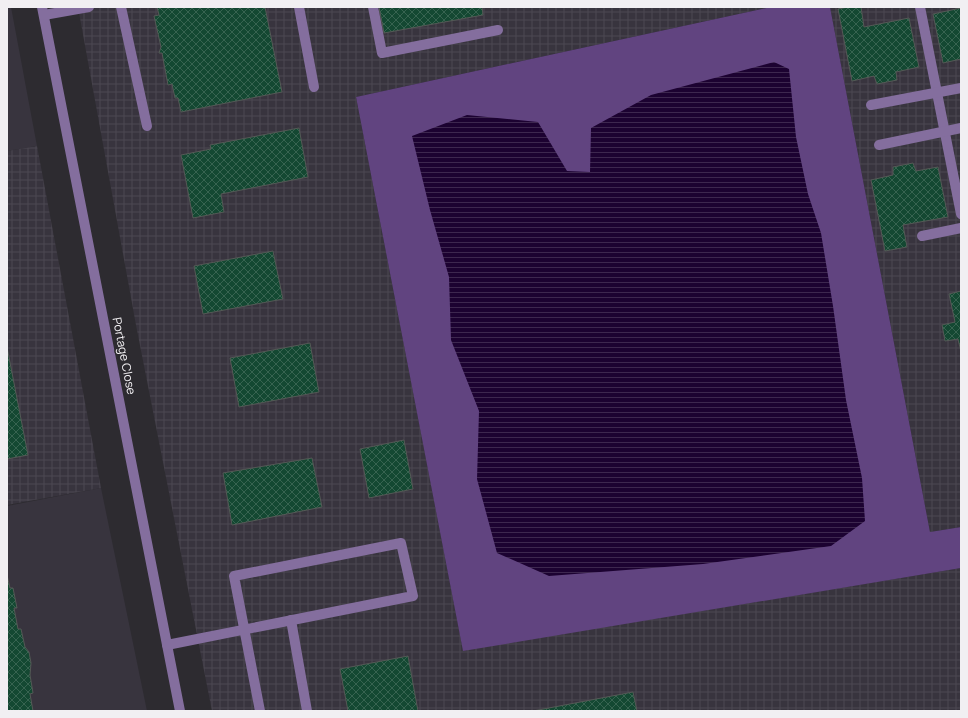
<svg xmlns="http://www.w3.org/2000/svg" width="968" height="718" font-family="Manrope,sans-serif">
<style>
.built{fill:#38343e}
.industrial{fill:url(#industrial-grid)}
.green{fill:#614480}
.water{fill:url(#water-rules)}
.building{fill:url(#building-cross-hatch);stroke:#545956}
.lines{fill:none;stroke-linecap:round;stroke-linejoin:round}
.minor{stroke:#846e9e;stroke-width:10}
.labels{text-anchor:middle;stroke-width:3;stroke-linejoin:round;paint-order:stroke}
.street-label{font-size:12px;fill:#f1eff2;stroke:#2d2b30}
</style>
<defs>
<pattern id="industrial-grid" width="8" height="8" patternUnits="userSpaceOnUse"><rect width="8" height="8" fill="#38343e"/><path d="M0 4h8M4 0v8" fill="none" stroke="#4c4851"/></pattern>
<pattern id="water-rules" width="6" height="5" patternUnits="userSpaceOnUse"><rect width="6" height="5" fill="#1c0231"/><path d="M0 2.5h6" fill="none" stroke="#3d274f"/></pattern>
<pattern id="building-cross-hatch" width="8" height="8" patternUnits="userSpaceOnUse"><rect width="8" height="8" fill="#144832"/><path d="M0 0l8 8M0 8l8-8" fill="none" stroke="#376350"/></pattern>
</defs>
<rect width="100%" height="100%" fill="#2d2b30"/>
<!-- built -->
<g class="built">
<path d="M7,7H11L37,146L7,151Z"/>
<path d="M101,488L147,711H7V506Z"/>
</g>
<!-- industrial -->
<g class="industrial">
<path d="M78,7H771L356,97L463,650L961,568V711H212L136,325Z"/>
<path d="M830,7H961V527L930,532Z"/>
<path d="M37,146L101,488L7,505V151Z"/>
</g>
<!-- green -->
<path class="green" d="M771,7H830L930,532L961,527V568L463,651L356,97Z"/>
<!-- water -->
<path class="water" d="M774,62L789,69L796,137L808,194L821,233L833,306L846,400L862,478L865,521L831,546L703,564L549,576L497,553L477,479L479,411L451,340L449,277L430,210L412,136L467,115L538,122L567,171L590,172L591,128L651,95Z"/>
<!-- building -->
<g class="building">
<path d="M157,7H265L282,92L181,112L178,98H175L172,84L168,85L162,53H159L161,47L154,16L159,15Z"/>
<path d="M379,7H482L483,15L384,33Z"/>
<path d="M848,7H861L864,27L909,18L919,67L896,72L897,80L877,84L874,76L852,81L838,9Z"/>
<path d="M961,8V59L943,63L933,14Z"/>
<path d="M299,128L308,177L221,194L224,212L193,218L181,155L211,149L210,145Z"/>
<path d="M913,163L916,171L938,167L948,217L903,225L907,247L885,251L871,180L893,175V167Z"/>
<path d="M273,251L283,299L203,314L194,266Z"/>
<path d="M961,291V352L958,339L945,341L942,325L955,322L949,294Z"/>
<path d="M310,343L319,392L239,407L230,358Z"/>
<path d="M7,347L28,455L7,459Z"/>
<path d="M404,440L413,489L369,498L360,449Z"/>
<path d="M312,458L322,507L232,525L223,473Z"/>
<path d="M7,575L10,588H13L17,608H14L18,629H21L25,647L29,652L31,663L30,675L33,693L30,694L33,711H7Z"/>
<path d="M408,656L418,711H348L340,669Z"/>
<path d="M633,692L637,711H533Z"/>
</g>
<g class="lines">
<!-- minor -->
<g class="minor">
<path d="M42,7L180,711"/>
<path d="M121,7L147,126"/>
<path d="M299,7L314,87"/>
<path d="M373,7L382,53L498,30"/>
<path d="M920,7L961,214"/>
<path d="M44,15L89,7"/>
<path d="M871,105L961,88"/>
<path d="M879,145L961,128"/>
<path d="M922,236L961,228"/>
<path d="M291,620L307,711"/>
<path d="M167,645C249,629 331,612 413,596L401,543L234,576L260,711"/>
</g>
</g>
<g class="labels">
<!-- street labels -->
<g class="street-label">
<text transform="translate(124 356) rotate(79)" y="4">Portage Close</text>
</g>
</g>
<!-- border -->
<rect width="968" height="718" fill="none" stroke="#f1eff2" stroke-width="16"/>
</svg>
